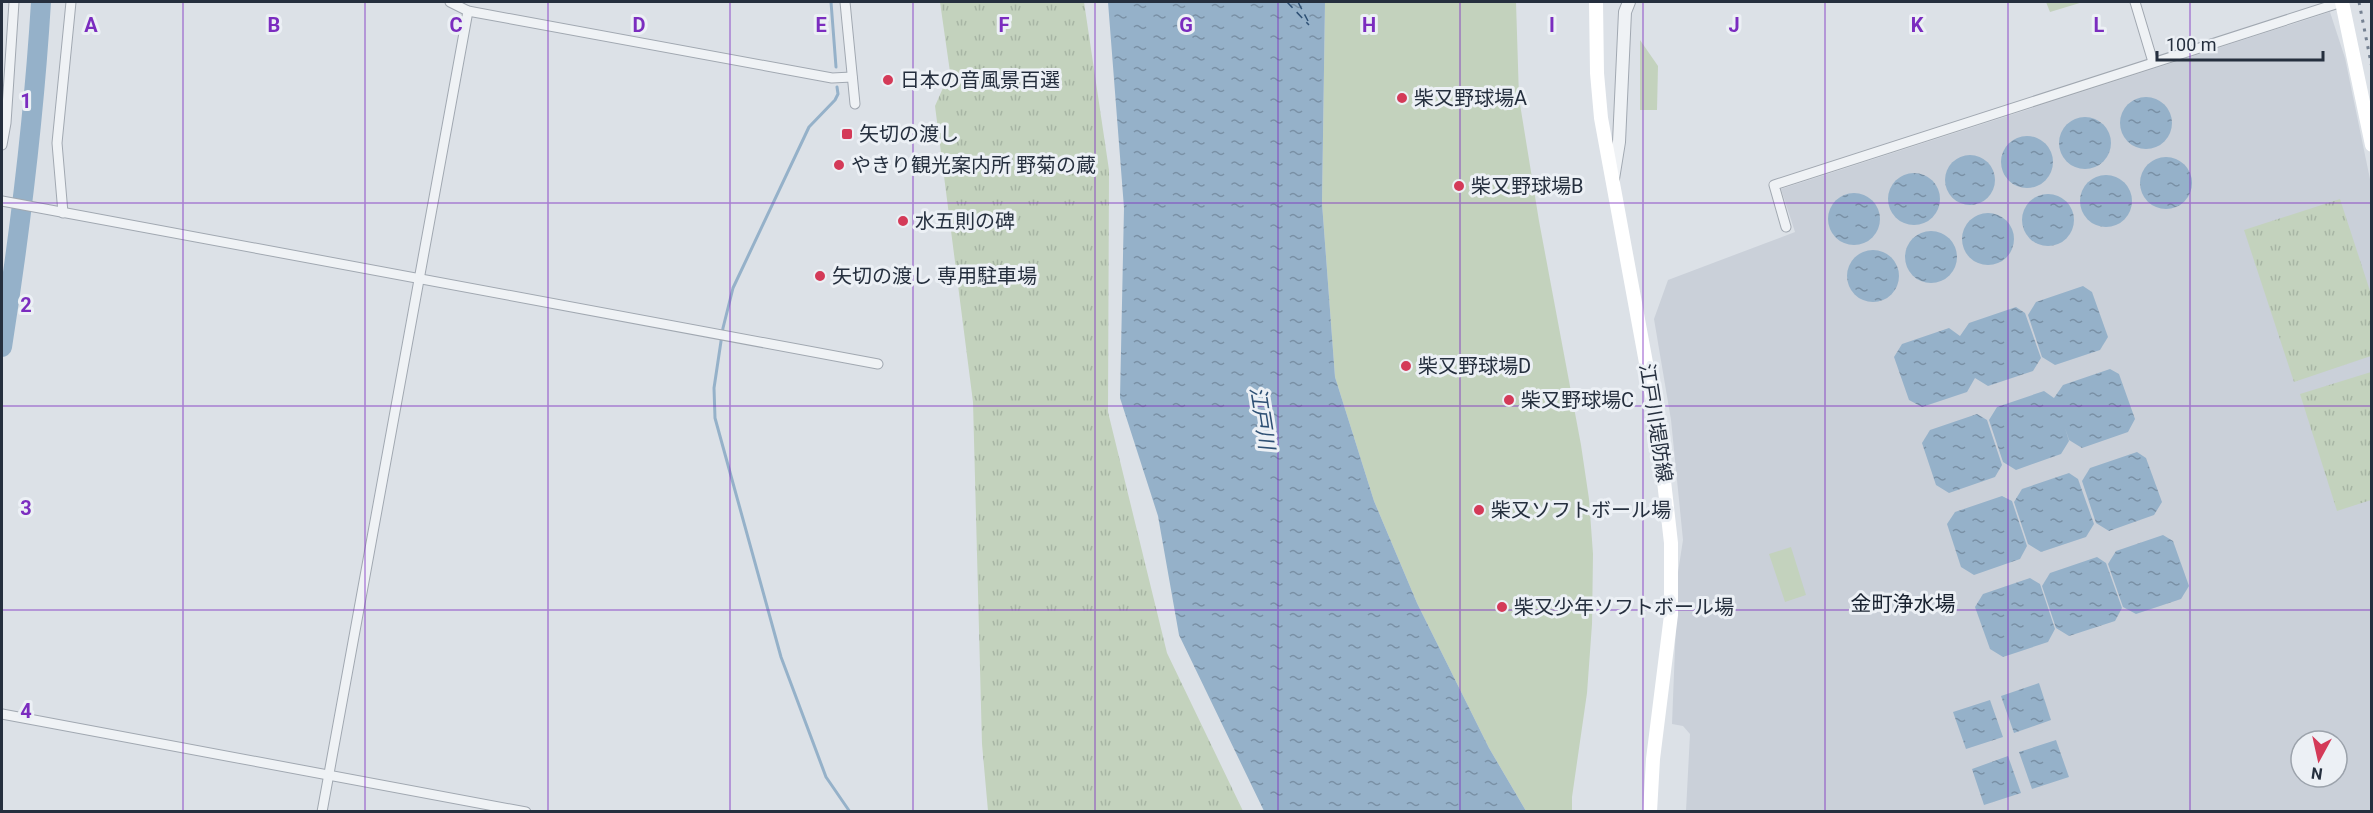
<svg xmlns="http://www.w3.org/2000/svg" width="2373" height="813" font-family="Roboto,'Noto Sans JP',sans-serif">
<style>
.built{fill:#cad0d9;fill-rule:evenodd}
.grass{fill:url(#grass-tufts)}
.park{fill:#c3d2bd}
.water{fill:url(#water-ripples)}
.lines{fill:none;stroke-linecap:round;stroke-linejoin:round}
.stream{stroke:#95b1c9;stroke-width:3}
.river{stroke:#95b1c9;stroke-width:20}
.ferry{stroke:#2e5074;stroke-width:1.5;stroke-dasharray:8 6;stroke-linecap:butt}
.minor-casing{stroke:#a1a8b1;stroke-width:11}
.tertiary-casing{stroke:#a1a8b1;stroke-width:14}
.minor{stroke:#eff2f5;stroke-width:9}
.tertiary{stroke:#eff2f5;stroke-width:12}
.secondary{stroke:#fff;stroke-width:14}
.rail{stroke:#758191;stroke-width:3;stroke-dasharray:3 6;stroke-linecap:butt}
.grid{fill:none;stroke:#7b2cbf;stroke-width:1.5;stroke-opacity:0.55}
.poi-dot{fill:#d43a58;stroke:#ecf0f5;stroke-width:2}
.labels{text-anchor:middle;stroke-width:6;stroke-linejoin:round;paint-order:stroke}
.poi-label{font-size:20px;fill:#252f3e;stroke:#ecf0f5;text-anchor:start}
.street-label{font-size:20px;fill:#252f3e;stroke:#ecf0f5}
.water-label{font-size:21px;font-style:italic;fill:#2e5074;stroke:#ecf0f5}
.neighbourhood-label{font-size:21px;fill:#18212f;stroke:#ecf0f5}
.grid-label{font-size:20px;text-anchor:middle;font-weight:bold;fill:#7b2cbf;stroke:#ecf0f5;stroke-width:6;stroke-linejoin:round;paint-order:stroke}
</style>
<defs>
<pattern id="grass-tufts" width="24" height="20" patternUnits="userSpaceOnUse" patternTransform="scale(1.5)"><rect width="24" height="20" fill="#c3d2bd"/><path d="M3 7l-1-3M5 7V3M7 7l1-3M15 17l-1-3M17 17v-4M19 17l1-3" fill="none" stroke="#a7b5a4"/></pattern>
<pattern id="water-ripples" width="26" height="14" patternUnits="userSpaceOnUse" patternTransform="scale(1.5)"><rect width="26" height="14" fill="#95b1c9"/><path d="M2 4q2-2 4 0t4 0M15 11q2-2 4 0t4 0" fill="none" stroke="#7990a5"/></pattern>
</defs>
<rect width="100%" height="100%" fill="#dce1e7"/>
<!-- built -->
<path class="built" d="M2330,12L2345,58L2371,184V811H1686L1690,734L1683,726L1672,724L1678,572L1683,540L1671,420L1654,319L1668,280L1795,232L1781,189ZM2301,741H2337V777H2301Z"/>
<!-- grass -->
<g class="grass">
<path d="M940,2H1084L1109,170L1108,412L1167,653L1243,811H988L982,744L973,402L935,106L950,72Z"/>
<path d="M2340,199L2371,294V356L2294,382L2244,230Z"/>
<path d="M2371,372V500L2337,511L2300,394Z"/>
</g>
<!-- park -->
<g class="park">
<path d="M1325,2H1516L1519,98L1539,221L1581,445L1589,499L1593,554L1592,624L1587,693L1572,797V811H1526L1489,748L1417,603L1374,501L1335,377L1322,203Z"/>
<path d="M2046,2H2083L2050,12Z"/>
<path d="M1640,40L1658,66L1657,110H1640Z"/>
<path d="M1791,547L1806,595L1785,602L1769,554Z"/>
</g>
<!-- water -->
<g class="water">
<path d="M1108,2H1325L1322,203L1335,377L1374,501L1417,603L1489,748L1526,811H1264L1179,635L1158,516L1120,398L1124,208Z"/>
<circle cx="2146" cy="123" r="26"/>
<circle cx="2085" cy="143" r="26"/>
<circle cx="2027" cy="162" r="26"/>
<circle cx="1970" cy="180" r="25"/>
<circle cx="2166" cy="183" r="26"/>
<circle cx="1914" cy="199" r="26"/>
<circle cx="2106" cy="201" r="26"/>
<circle cx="1854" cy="219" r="26"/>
<circle cx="2048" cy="220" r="26"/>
<circle cx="1988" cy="239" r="26"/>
<circle cx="1931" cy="257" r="26"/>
<circle cx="1873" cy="276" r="26"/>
<path d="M2083,286L2092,292L2108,337L2100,350L2055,365L2042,357L2028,315L2036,302Z"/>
<path d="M2016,307L2025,313L2041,358L2033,371L1988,386L1975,378L1967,392L1922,407L1909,400L1894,357L1902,344L1949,328L1960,336L1969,323Z"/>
<path d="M2110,369L2119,374L2135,419L2128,432L2082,448L2069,440L2065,428L2069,441L2061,454L2016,470L2003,462L1989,420L1997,407L2044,391L2054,398L2063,385Z"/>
<path d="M1977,414L1987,420L2002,465L1995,477L1949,493L1936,485L1922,443L1930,430Z"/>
<path d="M2137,452L2146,458L2162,502L2154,515L2109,531L2096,523L2082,481L2090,468Z"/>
<path d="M2069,473L2078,479L2094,524L2086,537L2041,552L2028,544L2014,502L2022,489Z"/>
<path d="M2002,496L2012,501L2027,546L2020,559L1974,575L1961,567L1947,524L1955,512Z"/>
<path d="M2163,535L2173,541L2189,586L2181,599L2136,614L2123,607L2108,564L2116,551Z"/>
<path d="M2097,557L2106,563L2122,608L2115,621L2069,636L2056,628L2042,586L2050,573Z"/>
<path d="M2030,578L2040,584L2055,629L2048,642L2003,657L1990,649L1975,607L1983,594Z"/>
<path d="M2039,683L2051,720L2014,733L2001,696Z"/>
<path d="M1990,700L2003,737L1966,749L1953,712Z"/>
<path d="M2056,740L2069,777L2032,789L2019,752Z"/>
<path d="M2008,756L2021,793L1984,805L1972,769Z"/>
</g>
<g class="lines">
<!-- stream -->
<g class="stream">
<path d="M831,2L836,67"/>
<path d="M837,87L838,94L835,100L809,127L733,288L723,328L714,388L715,418L781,657L826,777L850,812"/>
</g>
<!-- river -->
<path class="river" d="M2,347C20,232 34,117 41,2"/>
<!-- ferry -->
<g class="ferry">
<path d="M1287,2L1309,25"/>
<path d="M1298,2L1308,21"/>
</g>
<!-- minor casing -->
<g class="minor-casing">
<g id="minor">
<path d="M450,2L468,11L832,78L852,77"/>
<path d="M845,2L855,104"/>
<path d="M2135,2L2153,62"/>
<path d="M2,145L6,123L14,2"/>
<path d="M2,201L878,364"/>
<path d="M63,213L57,143L71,2"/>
<path d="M1786,227L1774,185L2342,2"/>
<path d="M2,714L526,812"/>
<path d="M322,812L468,11"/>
</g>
</g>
<!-- tertiary casing -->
<g class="tertiary-casing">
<path id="tertiary" d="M1613,179L1619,142L1625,12L1629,2"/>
</g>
<!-- minor -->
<use href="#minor" class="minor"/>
<!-- tertiary -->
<use href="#tertiary" class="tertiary"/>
<!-- secondary -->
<g class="secondary">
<path d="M1596,2L1597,73L1601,118L1658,428L1671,543V615L1653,759L1650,812"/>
<path d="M2342,2L2372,145"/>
</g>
<!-- rail -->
<path class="rail" d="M2359,2L2372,68"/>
</g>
<!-- grid -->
<path class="grid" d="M183,2V812M365,2V812M548,2V812M730,2V812M913,2V812M1095,2V812M1278,2V812M1460,2V812M1643,2V812M1825,2V812M2008,2V812M2190,2V812M2,203H2372M2,406H2372M2,610H2372"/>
<!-- markers -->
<g class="poi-dot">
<circle cx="888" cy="80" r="6"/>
<circle cx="1402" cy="98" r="6"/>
<rect x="841" y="128" width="12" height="12" rx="3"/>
<circle cx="839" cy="165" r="6"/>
<circle cx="1459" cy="186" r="6"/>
<circle cx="903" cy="221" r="6"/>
<circle cx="820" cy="276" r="6"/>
<circle cx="1406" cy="366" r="6"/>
<circle cx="1509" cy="400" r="6"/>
<circle cx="1479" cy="510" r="6"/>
<circle cx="1502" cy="607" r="6"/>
</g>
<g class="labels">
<!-- poi labels -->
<g class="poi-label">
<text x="900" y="87">日本の音風景百選</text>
<text x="1414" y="105">柴又野球場A</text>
<text x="859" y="141">矢切の渡し</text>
<text x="851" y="172">やきり観光案内所 野菊の蔵</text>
<text x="1471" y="193">柴又野球場B</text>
<text x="915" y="228">水五則の碑</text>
<text x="832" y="283">矢切の渡し 専用駐車場</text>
<text x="1418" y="373">柴又野球場D</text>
<text x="1521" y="407">柴又野球場C</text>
<text x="1491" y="517">柴又ソフトボール場</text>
<text x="1514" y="614">柴又少年ソフトボール場</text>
</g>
<!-- street labels -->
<g class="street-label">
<text transform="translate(1656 423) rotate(81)" y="7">江戸川堤防線</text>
</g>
<!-- water labels -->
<g class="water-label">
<text transform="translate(1262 418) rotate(81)" y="7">江戸川</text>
</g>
<!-- neighbourhood labels -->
<g class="neighbourhood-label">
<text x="1903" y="611">金町浄水場</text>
</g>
</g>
<g class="grid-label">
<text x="91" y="32">A</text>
<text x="274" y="32">B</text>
<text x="456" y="32">C</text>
<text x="639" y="32">D</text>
<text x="821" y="32">E</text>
<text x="1004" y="32">F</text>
<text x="1186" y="32">G</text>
<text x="1369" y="32">H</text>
<text x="1552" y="32">I</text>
<text x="1734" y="32">J</text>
<text x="1917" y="32">K</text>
<text x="2099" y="32">L</text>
<text x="26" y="108">1</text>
<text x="26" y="312">2</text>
<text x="26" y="515">3</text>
<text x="26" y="718">4</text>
</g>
<!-- border -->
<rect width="2373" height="813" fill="none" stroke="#252f3e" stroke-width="6"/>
<!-- north arrow -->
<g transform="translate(2319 759) rotate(188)"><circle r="28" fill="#ecf0f5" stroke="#9ca3ac" stroke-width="1.5"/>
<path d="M0-4.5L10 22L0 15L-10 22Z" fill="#d43a58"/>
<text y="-9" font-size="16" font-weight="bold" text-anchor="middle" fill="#252f3e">N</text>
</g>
<!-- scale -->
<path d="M2157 51v9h166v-9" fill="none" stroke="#252f3e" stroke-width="3"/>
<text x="2166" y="51" font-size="18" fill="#252f3e" stroke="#ecf0f5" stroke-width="4.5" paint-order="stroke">100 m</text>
</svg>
